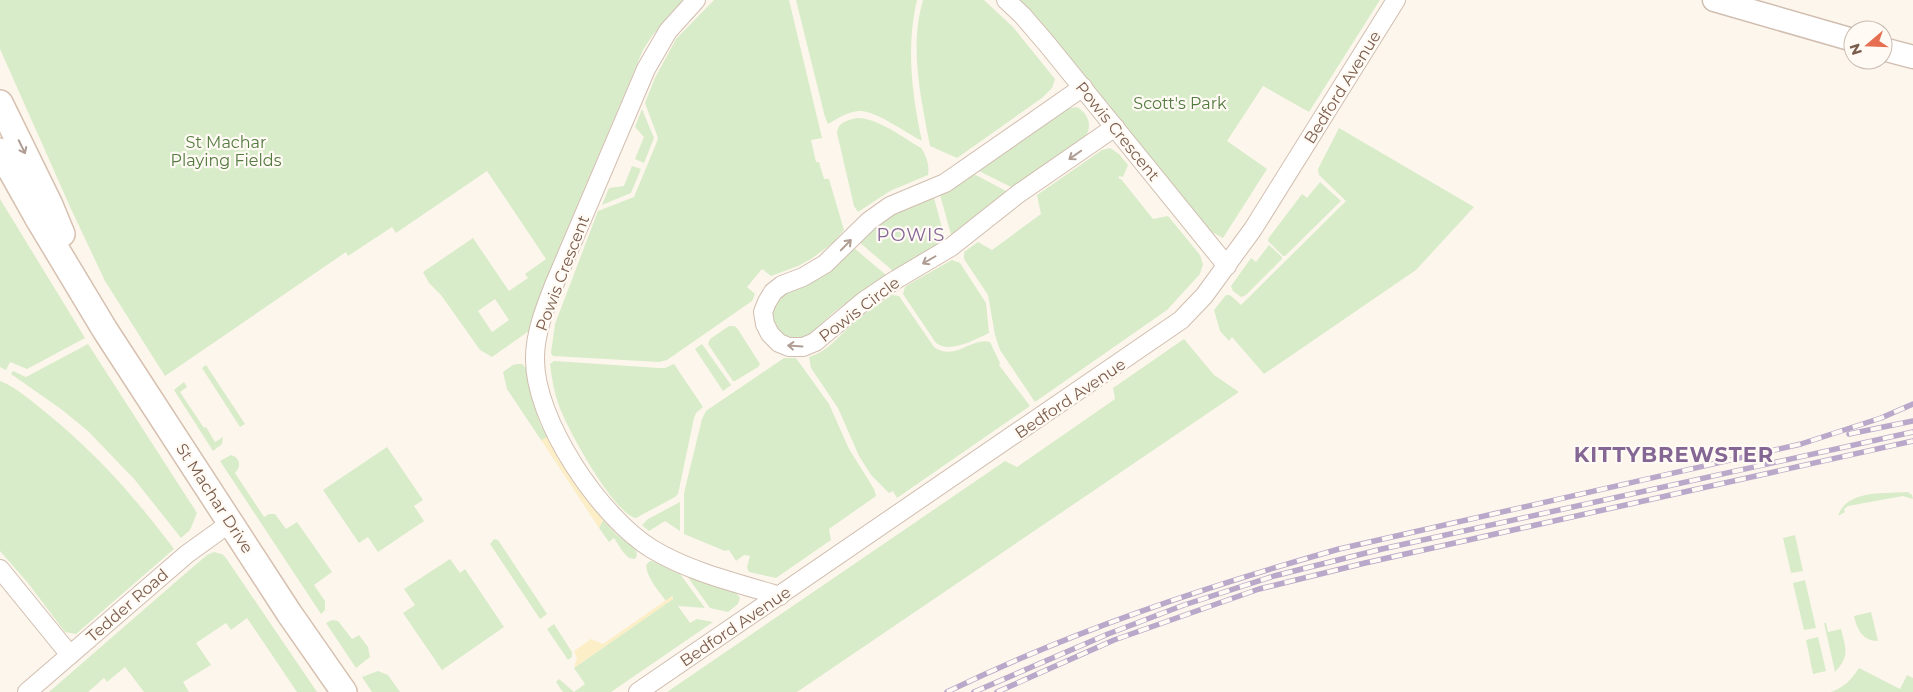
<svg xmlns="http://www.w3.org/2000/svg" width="1913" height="692" font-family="Montserrat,sans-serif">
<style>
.green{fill:#d8ecc9;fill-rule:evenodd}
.sand{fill:#fcefc7}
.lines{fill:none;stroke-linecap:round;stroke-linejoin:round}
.minor-casing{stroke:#d1beb0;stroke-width:20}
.tertiary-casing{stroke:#d1beb0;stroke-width:25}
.secondary-casing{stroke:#d6c0b0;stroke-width:28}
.minor{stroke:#fff;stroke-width:18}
.tertiary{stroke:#fff;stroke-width:22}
.secondary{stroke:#fff;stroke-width:25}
.rail-casing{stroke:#b9a8c9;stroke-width:5.5}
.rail{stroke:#fffaf3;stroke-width:4;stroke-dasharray:11;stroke-linecap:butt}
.oneway{stroke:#af9d94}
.labels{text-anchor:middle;stroke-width:4.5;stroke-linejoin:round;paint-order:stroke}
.street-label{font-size:16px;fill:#7a5c4d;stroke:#fffaf3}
.park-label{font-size:16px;fill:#537a41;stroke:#fffaf3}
.neighbourhood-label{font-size:18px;letter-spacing:1px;fill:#846695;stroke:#fffaf3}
.district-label{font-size:21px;font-weight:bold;letter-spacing:1px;fill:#846695;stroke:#fffaf3}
</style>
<rect width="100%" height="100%" fill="#fdf6ec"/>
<!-- green -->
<g class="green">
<path d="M0,0H683L652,36L643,50L554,260L529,331L492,357L480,350L441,295L429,283L423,272L473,238L509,291L528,278L525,274L546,259L487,171L396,233L392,227L348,256L346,252L165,376L105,281L71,209L0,49ZM495,299L509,320L492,332L478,311Z"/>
<path d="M714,0H789L822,138L811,140L816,162H819L824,179H829L844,230L833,243L811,259L798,266L771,276L762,269L747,287L755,294L752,301L667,360L659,362L553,356L551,353L555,324L598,211L634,197L656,144L658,138L645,103L655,78L676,39Z"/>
<path d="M796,0H917C906,46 912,95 922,141C906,133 878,112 861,111C849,111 838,118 828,124L825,117Z"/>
<path d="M923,0H984L1013,27L1055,79L1052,88L1042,98L957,158L930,146C921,98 909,48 923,0Z"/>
<path d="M1020,0H1380L1309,112L1263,86L1227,141L1267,169L1223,238L1210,231L1205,225L1082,73Z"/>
<path d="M1077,107C1090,115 1093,128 1083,141L1013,188L977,170L1065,109Z"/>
<path d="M642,109L654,138L644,163L635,159L644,137L635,127Z"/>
<path d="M857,118C876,117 904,138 921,148C926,154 930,167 928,175L890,191L858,212L854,206L837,133C838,122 848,120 857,118Z"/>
<path d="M1339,128L1474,207L1416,270L1264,374L1232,337L1229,341L1220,331L1214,310L1226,295H1230L1241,305L1346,201L1319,175L1318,169Z"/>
<path d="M1110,148L1119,154L1128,165L1123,177L1119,176V179H1121L1153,219L1168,216L1200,255L1203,264L1200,274L1167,310L1035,402L1000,350L995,335L988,295L964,259V252L978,242L992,250L1041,214L1037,195L1102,150Z"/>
<path d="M632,166L641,169L631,193L602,205L609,188L624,186Z"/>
<path d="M972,173L1008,192L952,238L939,191Z"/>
<path d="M1320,182L1341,201L1285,256H1283L1268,241V239L1302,194L1307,198Z"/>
<path d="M933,194L946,243L893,271L858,241L882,219Z"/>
<path d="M0,199L85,338L27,369L10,362L6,370L0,367Z"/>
<path d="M1269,245L1282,257V259L1246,295L1241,297L1233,291L1231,286L1251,258L1256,262Z"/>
<path d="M854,248L886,275L834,312L809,335L802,340L787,339L776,328L773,321L771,310L779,295L820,277L845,258Z"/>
<path d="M952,260L960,263L986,303L989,333C976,339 950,354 936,343L903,294L905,287L911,283Z"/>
<path d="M892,295L899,296L934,347C955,362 971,337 990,342L1000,363L999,365L1030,406L897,498L893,491L889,493L871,475L859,456L838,408L811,368L809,357C828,351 836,339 850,326C862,314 878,305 892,295Z"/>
<path d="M729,326H734L737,328L760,364L758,367L735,381H733L708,344L710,339Z"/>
<path d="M1184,339L1214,375L1239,392L797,692H667L1005,461L1017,467L1115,399L1113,388Z"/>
<path d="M88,344L197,513L190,530L181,538L135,480L88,431L61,409L11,374L13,371L26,377Z"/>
<path d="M702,344L731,385L723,391L695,349Z"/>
<path d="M784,358H796L829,404L849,449L874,489L876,496L829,529L831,540L776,578L749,572L747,567L750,556L744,555L736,561L729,550L725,551L684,534V493L702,419L706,411Z"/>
<path d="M554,361L659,368H665L674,364L703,407L696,413L694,418L678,494L675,497L636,518C615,515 570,433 562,413C555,398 552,380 550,364Z"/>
<path d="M518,364H522L528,370L534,405L541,426L548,437L543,441L541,440L507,389L503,372L513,365Z"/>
<path d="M206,365L245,424L240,427L202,368Z"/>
<path d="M0,381C16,387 30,400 44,411C95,452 135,497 174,549L76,634L65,632L28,583L0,551Z"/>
<path d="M184,382L187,387L180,392L204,428L206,427L215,442L223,437L222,444L213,451L174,390Z"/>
<path d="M387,447L423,500L414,506L424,521L378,552L368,537L359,543L323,490Z"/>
<path d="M231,455C241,458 241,467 235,473L264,517L269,514H275L286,529L297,522L332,572L314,585L325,601V610L321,614L220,461Z"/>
<path d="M1908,492L1912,495L1913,499L1903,496L1848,506L1844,509L1845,512L1838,516C1847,489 1885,494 1908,492Z"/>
<path d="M680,502V531L665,521L649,531L642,525L648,519Z"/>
<path d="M603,520L616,534L635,549L637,553L636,558L634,559L629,558L623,552L614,538L609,542L599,528Z"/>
<path d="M1795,535L1803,571L1791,573L1783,538Z"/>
<path d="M494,539L498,540L547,614L540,619L490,544Z"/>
<path d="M214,552L222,554L226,558L317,692H297L247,618L231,630L226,623L196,643L211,665L183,682L189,692H144L125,667L107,682L104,678L88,692H49L179,579L207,555Z"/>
<path d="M450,559L460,573L465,569L504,627L442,670L403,613L415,605L404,589Z"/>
<path d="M650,561H652L680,574L705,608L678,606L690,623L697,619L713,622L611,692H563L556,682L559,679L574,692L585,684L574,668L673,599L672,596L666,601C658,590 647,578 646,565Z"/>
<path d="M687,576L736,593L740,598L738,604L728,612L710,608Z"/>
<path d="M1805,580L1816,628L1804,630L1793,583Z"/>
<path d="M1871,612L1878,641C1862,641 1857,629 1854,616Z"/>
<path d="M332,620L338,621L352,639L359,635L368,647L370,657L356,668L326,623Z"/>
<path d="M1824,623H1826L1828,632L1841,629C1846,649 1850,656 1835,672Z"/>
<path d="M554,624L572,652V657L568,660L547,629Z"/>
<path d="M1818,637L1826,671L1813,674L1806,640Z"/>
<path d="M1859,668L1900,689L1907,675L1913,678V692H1831C1845,687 1851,680 1859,668Z"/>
<path d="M378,671L388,675L400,692H372L362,677Z"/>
</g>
<!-- sand -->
<g class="sand">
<path d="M548,437L561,461L603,520L599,528L541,440Z"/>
<path d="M672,596L673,599L574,668L577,658L574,651L591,639L603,644Z"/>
</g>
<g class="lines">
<!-- minor casing -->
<g class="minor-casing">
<g id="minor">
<path d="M696,0L668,31L646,69L554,285C545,308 535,333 535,358C534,420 600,517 652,549C690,572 737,583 780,596"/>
<path d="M1006,0L1022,15L1047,44L1227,266"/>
<path d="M1083,87L945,183L890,206L869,221L825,264L803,277L782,285L773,292L767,302L763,312L765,324L770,334L779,343L789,347H803L815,342L864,301L892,282L951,247L1018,194L1115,127"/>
<path d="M0,569L70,655"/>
<path d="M27,692L187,554L230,523"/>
<path d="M638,692L1181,320L1204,296L1253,229L1396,0"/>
</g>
</g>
<!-- tertiary casing -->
<g class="tertiary-casing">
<g id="tertiary">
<path d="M1714,0L1853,40"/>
<path d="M1883,49L1913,57"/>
</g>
</g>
<!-- secondary casing -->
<g class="secondary-casing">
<g id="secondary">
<path d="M0,103L50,205L62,234"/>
<path d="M0,151L37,217L105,330L289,613L344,692"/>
</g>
</g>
<!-- minor -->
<use href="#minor" class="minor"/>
<!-- tertiary -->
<use href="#tertiary" class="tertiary"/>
<!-- secondary -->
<use href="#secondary" class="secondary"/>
<!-- rail casing -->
<g class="rail-casing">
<g id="rail">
<path d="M1849,434L1913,421"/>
<path d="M947,692C1072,631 1205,587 1339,549L1801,444L1881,418L1913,404"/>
<path d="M974,692L1108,634L1184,605L1274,576L1382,549L1913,432"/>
<path d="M997,692L1114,640L1259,589L1365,563L1913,441"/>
</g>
</g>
<!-- rail -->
<use href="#rail" class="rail"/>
</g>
<!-- one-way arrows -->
<defs><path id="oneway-shaft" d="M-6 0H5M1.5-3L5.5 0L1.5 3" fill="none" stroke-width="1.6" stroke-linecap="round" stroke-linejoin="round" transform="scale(1.25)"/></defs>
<g class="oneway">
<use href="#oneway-shaft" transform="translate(22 147) rotate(64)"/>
<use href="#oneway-shaft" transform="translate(1075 155) rotate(145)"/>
<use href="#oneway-shaft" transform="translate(846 245) rotate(-46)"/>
<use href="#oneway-shaft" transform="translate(929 260) rotate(150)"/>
<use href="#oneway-shaft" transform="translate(795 346) rotate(-176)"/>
</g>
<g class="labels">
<!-- street labels -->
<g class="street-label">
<text transform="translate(1342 87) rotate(-58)" y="6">Bedford Avenue</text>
<text transform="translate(1118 131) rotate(51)" y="6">Powis Crescent</text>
<text transform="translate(562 273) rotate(-69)" y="6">Powis Crescent</text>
<text transform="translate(859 309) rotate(-37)" y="6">Powis Circle</text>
<text transform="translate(1070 398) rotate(-34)" y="6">Bedford Avenue</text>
<text transform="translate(215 498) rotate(57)" y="6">St Machar Drive</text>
<text transform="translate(127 605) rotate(-41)" y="6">Tedder Road</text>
<text transform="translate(735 626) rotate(-34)" y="6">Bedford Avenue</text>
</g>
<!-- park labels -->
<g class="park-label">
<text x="1180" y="109">Scott's Park</text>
<text x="226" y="148">St Machar<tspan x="226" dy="18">Playing Fields</tspan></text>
</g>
<!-- neighbourhood labels -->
<g class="neighbourhood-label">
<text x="911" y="241">POWIS</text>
</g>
<!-- district labels -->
<g class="district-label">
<text x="1674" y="462">KITTYBREWSTER</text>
</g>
</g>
<!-- north arrow -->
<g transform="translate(1868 45) rotate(251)"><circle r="24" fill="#fffaf3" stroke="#cabbb1"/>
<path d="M0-4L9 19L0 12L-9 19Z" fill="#e76f51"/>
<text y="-8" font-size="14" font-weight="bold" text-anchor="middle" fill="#7a5c4d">N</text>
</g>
</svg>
